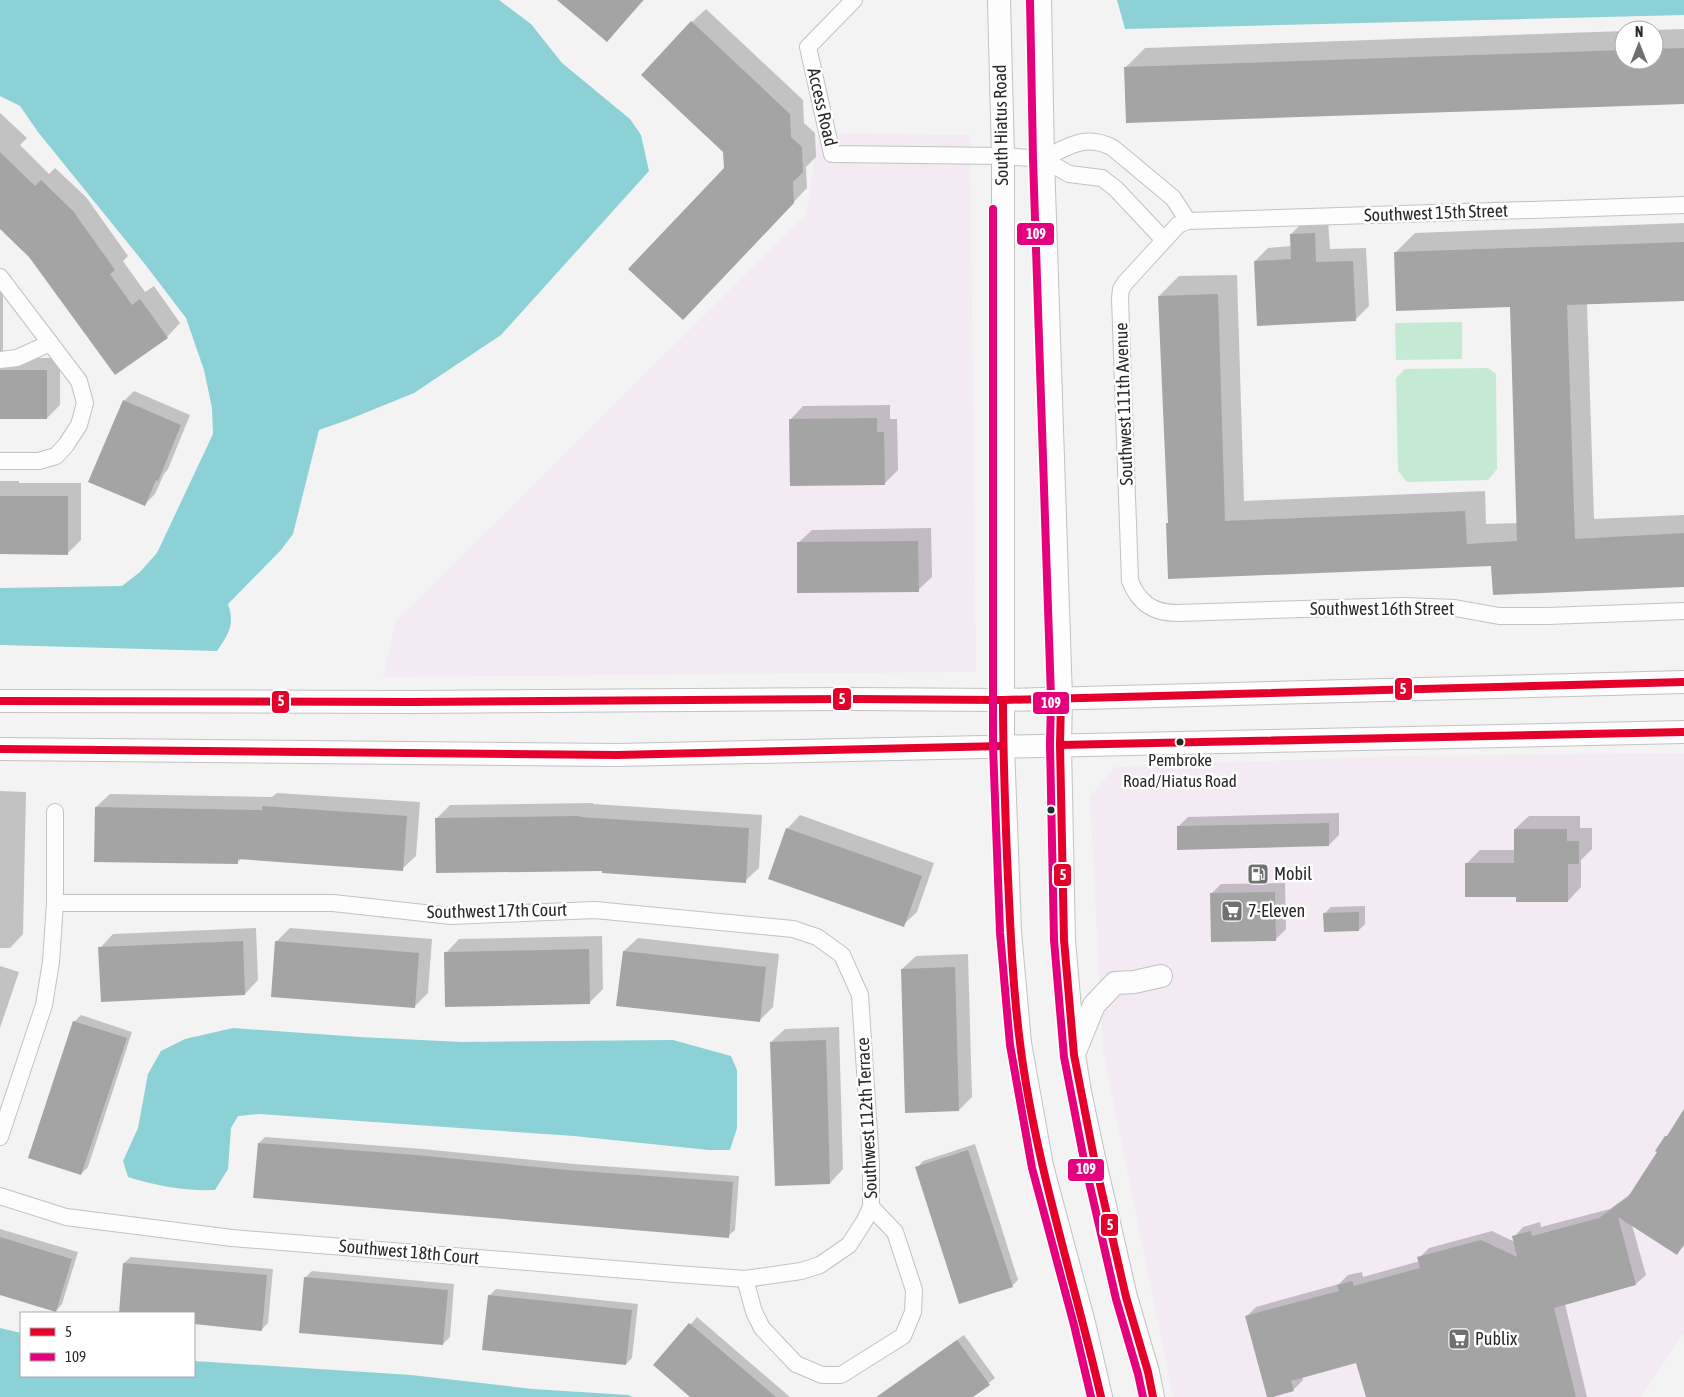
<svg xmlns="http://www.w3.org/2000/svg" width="1684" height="1397" font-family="'Asap Condensed',sans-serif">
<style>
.commercial{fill:#f3eaf4}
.green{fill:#c4ead4}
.water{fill:#8cd1d6}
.shadow{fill:#0003}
.building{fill:#a4a4a4}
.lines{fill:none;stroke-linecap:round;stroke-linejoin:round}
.street-casing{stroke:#c2c2c2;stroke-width:18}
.secondary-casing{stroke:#c2c2c2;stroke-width:24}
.street{stroke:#fdfdfd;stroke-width:16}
.secondary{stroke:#fdfdfd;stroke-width:22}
.bus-1-casing{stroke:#fff;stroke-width:11}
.bus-2-casing{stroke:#fff;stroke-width:11}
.bus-1{stroke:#e4002b;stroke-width:8}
.bus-2{stroke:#e5007d;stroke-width:8}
.bus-dot{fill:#292929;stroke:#fff;stroke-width:2}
.labels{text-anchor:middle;stroke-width:5;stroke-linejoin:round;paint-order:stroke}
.bus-label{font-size:17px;fill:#292929;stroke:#fff}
.street-label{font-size:18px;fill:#292929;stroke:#fff}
.poi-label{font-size:18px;fill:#292929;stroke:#fff;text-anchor:start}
.line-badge{stroke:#fff;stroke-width:2}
.badge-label{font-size:14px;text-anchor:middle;font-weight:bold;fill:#fff}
</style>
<rect width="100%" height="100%" fill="#f3f3f3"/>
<!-- commercial -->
<g class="commercial">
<path d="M846,133L970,135L976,672L383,677L396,621L806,214L818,139Z"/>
<path d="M1684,753V1333L1641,1397H1173L1103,1051L1090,796L1115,767L1394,756Z"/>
</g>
<!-- green -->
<g class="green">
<path d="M1462,322V359L1396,360L1395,323Z"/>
<path d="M1488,368L1496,374L1497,469L1488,480L1407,482L1398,471L1396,378L1405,369Z"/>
</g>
<!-- water -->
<g class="water">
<path d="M0,0H499L531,24L562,63L630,119L641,135L649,171L501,335L414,393L350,419L319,430L293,534L281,550L228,604C235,625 229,633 217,651L0,645V588L122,586L140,572L157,553L213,434L212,408L204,370L186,318L144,263L38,132L20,106L0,96Z"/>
<path d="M1117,0H1684V15L1125,29Z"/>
<path d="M233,1028L360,1037L461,1042L673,1040L731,1056L737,1070V1128L730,1150H709L574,1136L259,1114L238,1116L231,1128L228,1169L215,1190C185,1191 157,1186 128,1177L123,1161L138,1128L148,1074L161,1051L185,1039Z"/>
<path d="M0,1328L21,1333V1376H194V1361L411,1375L533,1389L628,1395L633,1397H0Z"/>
</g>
<!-- shadow -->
<g class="shadow">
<path d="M559,0H644L607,41Z"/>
<path d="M706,9L803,100L804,123L815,133L816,157L806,167L807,188L696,305L725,169L724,152L692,22Z"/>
<path d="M1684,29V102L1125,68L1145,48L1624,31V60H1654V30Z"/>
<path d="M0,113L27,138L20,145L49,174L55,168L86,197L128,256L123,261L145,292L154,286L180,323L167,337L30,256L0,227Z"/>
<path d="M1328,220L1330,249L1366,248L1369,306L1355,320L1255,261L1268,248L1292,246L1291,234L1304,221Z"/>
<path d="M1684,223V300L1587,303L1594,519L1684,515V586L1493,564L1167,524L1169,522L1159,296L1179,276L1237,275L1244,501L1485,491L1486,524L1518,523L1511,306L1395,253L1415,233Z"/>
<path d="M0,284H3V358H60V405L47,418H0Z"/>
<path d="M134,391L190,415L168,469L164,474L155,494L145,504L124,401Z"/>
<path d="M890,405V419H897L898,470L884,484L790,420L803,406Z"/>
<path d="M0,481H19V483H81V540L67,554L0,553Z"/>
<path d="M931,528L932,577L918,590L798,543L812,530Z"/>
<path d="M0,791L26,792L23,934L10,948H0Z"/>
<path d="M277,793L420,802L416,856L402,869L242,858L237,863L96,807L110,794L272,797Z"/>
<path d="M593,803V804L762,815L759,868L745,881L436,819L450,805Z"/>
<path d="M1339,813V835L1329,845L1178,827L1188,817Z"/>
<path d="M800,815L934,863L917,912L903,925L787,829Z"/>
<path d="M1529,816H1580V828H1592V849L1581,860V887L1568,901L1517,896L1466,864L1480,850H1516L1515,829Z"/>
<path d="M1285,883L1286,929L1276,939L1211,894L1221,884Z"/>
<path d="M1365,906V924L1359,930L1324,914L1331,907Z"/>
<path d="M256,928L258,980L245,994L100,948L113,934Z"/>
<path d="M290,928L432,939L428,993L414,1007L276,942Z"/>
<path d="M602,936L603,989L589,1003L446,953L459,939Z"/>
<path d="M638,938L779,954L773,1007L759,1021L618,1004L624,951Z"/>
<path d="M968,954L972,1097L959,1110L902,969L916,956Z"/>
<path d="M0,966L19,972L0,1028Z"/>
<path d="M81,1015L132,1032L88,1167L81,1174L74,1022Z"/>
<path d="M839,1027L843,1169L830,1183L771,1042L785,1029Z"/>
<path d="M1684,1112V1246L1677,1253L1632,1225L1646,1275L1636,1284L1565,1304L1587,1397H1368L1357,1361L1302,1376L1303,1380L1293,1390L1246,1317L1256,1307L1339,1284L1348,1275L1362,1272L1363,1277L1420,1261L1419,1258L1429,1248L1492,1231L1515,1242L1514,1237L1523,1227L1540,1222L1541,1227L1610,1209L1633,1192L1659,1152L1666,1137L1672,1130Z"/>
<path d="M265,1137L423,1149L574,1164L739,1176L735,1230L728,1236L259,1143Z"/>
<path d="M975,1144L1018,1280L1012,1286L917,1168L923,1161Z"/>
<path d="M0,1229L78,1252L62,1304L56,1311L0,1294Z"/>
<path d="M131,1257L273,1269L268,1323L262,1329L194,1323V1313H120L124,1263Z"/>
<path d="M312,1271L454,1284L450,1337L443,1344L305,1278Z"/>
<path d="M496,1289L638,1304L632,1358L626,1364L489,1296Z"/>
<path d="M697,1317L790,1397H692L655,1365Z"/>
<path d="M964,1335L995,1378L971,1397H876Z"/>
</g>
<!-- building -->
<g class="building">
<path d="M557,0H643L607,42Z"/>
<path d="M691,21L790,114L791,137L802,147L803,172L793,182L794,203L683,320L628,269L724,168L723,152L641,75Z"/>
<path d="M1684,48V104L1126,123L1124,67L1624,50V60H1654V49Z"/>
<path d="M0,152L35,186L41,180L73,211L115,270L110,274L132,305L140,299L168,338L115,375L29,257L0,229Z"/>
<path d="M1315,233L1316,262L1353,261L1356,321L1257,326L1254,261L1291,259L1290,234Z"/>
<path d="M1684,242V301L1567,305L1575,539L1684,533V587L1493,595L1491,566L1168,579L1166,523H1168L1158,296L1218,294L1225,521L1465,511L1467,544L1517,541L1510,307L1396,311L1394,252Z"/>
<rect x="0" y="370" width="47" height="49"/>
<path d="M123,400L181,425L158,481L156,480L145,506L88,482Z"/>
<path d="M877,418V432H884L885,485L790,486L789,419Z"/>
<path d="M0,496H68V555L0,554Z"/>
<path d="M918,541L919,592L797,593V542Z"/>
<path d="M262,806L407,816L403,871L238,859V864L94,862L95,807L262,810Z"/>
<path d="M580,816V817L749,828L746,883L602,873V871L436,873L435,818Z"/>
<path d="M1329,823V846L1177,850V826Z"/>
<path d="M786,828L922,876L904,927L768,879Z"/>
<path d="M1514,829H1567V841H1579V864H1568V902H1516V897H1465V863H1514Z"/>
<path d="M1275,892L1276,941L1211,942L1210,893Z"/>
<path d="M1359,912V931L1324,932L1323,913Z"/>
<path d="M243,941L245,995L101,1002L98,947Z"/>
<path d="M275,941L419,953L415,1008L271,997Z"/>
<path d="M589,949L590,1004L445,1007L444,952Z"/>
<path d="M623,951L766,967L760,1022L616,1006Z"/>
<path d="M955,967L959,1111L905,1113L901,969Z"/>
<path d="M73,1021L127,1038L81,1175L28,1158Z"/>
<path d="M826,1040L830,1184L775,1186L770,1042Z"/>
<path d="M1684,1109V1244L1677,1255L1618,1217L1636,1285L1554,1308L1576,1397H1366L1356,1363L1291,1381L1294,1391L1273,1397H1267L1245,1316L1339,1291L1337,1285L1352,1281L1354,1286L1420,1268L1417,1257L1481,1240L1517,1257L1512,1236L1531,1231L1532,1236L1599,1218L1628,1197L1657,1152L1655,1151L1665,1136H1667Z"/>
<path d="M258,1143L416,1155L567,1170L733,1182L729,1238L253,1198Z"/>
<path d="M968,1150L1013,1287L959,1304L915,1167Z"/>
<path d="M0,1237L72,1259L56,1312L0,1295Z"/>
<path d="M123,1263L267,1275L262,1331L194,1324V1313H119Z"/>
<path d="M304,1277L448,1290L443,1345L299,1333Z"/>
<path d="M488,1295L632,1310L626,1365L482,1350Z"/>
<path d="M689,1323L776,1397H690L653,1365Z"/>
<path d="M957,1340L990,1385L973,1397H877Z"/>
</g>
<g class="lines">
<!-- street casing -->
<g class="street-casing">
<g id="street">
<path d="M854,0L808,47L832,154L1003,156L1043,159L1069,174L1102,178L1116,189L1164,240"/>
<path d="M1043,159C1068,147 1085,133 1113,148L1173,198L1188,221"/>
<path d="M1684,205L1188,221L1178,225L1125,283L1121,289L1120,298L1130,581C1139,603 1153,613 1177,613L1403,606L1455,608L1499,616H1547L1684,611"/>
<path d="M0,277L79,381L85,403L79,425L66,445L56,456L39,461H0"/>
<path d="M0,360L17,358L50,343"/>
<path d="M0,1137L44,1005L51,962L55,903V812"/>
<path d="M0,1196L66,1217L232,1238L676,1274L745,1279L801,1271L820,1265L849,1245L865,1220L871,1207V1163L860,995L842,955L817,937L793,929L595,910L451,916L333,903H55"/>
<path d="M745,1279L754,1312L762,1328L796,1364L822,1375H841L903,1336L913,1312L914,1290L895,1232L871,1207"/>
</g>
</g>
<!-- secondary casing -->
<g class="secondary-casing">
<g id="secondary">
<path d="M999,0L1003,156V746L1010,932L1020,1043L1042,1166L1084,1323L1101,1397"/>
<path d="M1040,0L1043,159L1061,698L1060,745L1064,940L1074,1055L1080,1092L1094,1158L1126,1297L1148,1372L1153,1397"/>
<path d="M0,701L413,702L850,699L1003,700L1684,682"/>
<path d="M0,749L617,755L1684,732"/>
<path d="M1076,1049L1094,1005L1115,983L1134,982L1161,976"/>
</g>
</g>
<!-- street -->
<use href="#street" class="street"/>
<!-- secondary -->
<use href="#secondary" class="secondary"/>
<!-- bus-1 casing -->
<g class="bus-1-casing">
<g id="bus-1">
<path d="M1061,698L1060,745L1064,940L1074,1055L1094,1158L1126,1297L1148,1372L1153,1397"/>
<path d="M0,701L413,702L850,699L1003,700L1684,682"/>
<path d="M1003,702C1003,754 1005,806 1007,857C1010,919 1012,981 1020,1043C1035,1163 1074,1279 1101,1397"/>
<path d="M1060,745L1684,732"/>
<path d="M0,749L617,755L1003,746"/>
</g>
</g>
<!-- bus-2 casing -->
<g class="bus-2-casing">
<g id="bus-2">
<path d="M1030,0L1033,159L1051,698L1050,745L1054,940L1064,1057L1084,1160L1116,1299L1138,1374L1143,1397"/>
<path d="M993,209V746L1000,933L1010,1045L1032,1168L1074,1325L1091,1397"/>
</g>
</g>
<!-- bus-1 -->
<use href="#bus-1" class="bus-1"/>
<!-- bus-2 -->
<use href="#bus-2" class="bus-2"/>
</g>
<!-- icons -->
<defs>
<g id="fuel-square" transform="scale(1.125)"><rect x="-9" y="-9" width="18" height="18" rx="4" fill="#707070" stroke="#fff"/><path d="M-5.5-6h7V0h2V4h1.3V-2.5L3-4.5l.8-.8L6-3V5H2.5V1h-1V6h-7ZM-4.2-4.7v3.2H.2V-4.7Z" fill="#fff"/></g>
<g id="supermarket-square" transform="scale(1.125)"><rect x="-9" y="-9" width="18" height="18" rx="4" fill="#707070" stroke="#fff"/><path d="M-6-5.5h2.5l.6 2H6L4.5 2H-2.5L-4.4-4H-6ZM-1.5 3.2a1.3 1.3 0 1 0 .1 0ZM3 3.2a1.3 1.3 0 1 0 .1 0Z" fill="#fff"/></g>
</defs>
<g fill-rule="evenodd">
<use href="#fuel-square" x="1258" y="874"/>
<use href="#supermarket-square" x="1232" y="911"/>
<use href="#supermarket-square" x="1459" y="1339"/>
</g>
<!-- markers -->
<g class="bus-dot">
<circle cx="1180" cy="742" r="4.5"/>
<circle cx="1051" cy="810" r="4.5"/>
</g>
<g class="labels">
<!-- bus labels -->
<g class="bus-label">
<text x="1180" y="766">Pembroke<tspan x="1180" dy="21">Road/Hiatus Road</tspan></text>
</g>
<!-- street labels -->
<g class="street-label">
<text transform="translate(822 107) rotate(77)" y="6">Access Road</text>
<text transform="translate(1001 125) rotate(-91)" y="6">South Hiatus Road</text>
<text transform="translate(1436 213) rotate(-2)" y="6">Southwest 15th Street</text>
<text transform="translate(1124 404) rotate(-92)" y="6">Southwest 111th Avenue</text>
<text x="1382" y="615">Southwest 16th Street</text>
<text transform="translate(497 911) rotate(-1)" y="6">Southwest 17th Court</text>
<text transform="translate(867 1118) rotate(-93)" y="6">Southwest 112th Terrace</text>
<text transform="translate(409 1252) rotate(5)" y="6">Southwest 18th Court</text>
</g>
<!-- poi labels -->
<g class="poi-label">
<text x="1274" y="880">Mobil</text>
<text x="1248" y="917">7-Eleven</text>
<text x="1475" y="1345">Publix</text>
</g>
</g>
<g class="line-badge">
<rect x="1016" y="222" width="39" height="24" rx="5" fill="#e5007d"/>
<rect x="1394" y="677" width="19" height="24" rx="5" fill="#e4002b"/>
<rect x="832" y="687" width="20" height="24" rx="5" fill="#e4002b"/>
<rect x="271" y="690" width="19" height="24" rx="5" fill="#e4002b"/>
<rect x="1032" y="691" width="38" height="24" rx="5" fill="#e5007d"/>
<rect x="1053" y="863" width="19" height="24" rx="5" fill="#e4002b"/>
<rect x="1067" y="1158" width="38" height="24" rx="5" fill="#e5007d"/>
<rect x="1100" y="1213" width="19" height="24" rx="5" fill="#e4002b"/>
</g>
<g class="badge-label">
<text x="1036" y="239">109</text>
<text x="1403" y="694">5</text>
<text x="842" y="704">5</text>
<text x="281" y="706">5</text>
<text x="1051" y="708">109</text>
<text x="1063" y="880">5</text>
<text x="1086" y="1174">109</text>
<text x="1110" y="1230">5</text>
</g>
<!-- legend -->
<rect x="20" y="1312" width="175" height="65" fill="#ffffff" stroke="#a9a9a9"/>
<rect x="30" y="1328" width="25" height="8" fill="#e4002b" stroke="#a9a9a9"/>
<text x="65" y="1337" font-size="15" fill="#292929">5</text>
<rect x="30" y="1353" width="25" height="8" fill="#e5007d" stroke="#a9a9a9"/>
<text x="65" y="1362" font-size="15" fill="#292929">109</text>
<!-- north arrow -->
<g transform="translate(1639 45)"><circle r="24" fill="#ffffff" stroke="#a9a9a9"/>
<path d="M0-4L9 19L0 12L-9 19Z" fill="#707070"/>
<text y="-8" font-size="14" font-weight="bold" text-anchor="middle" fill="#292929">N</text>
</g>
</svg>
